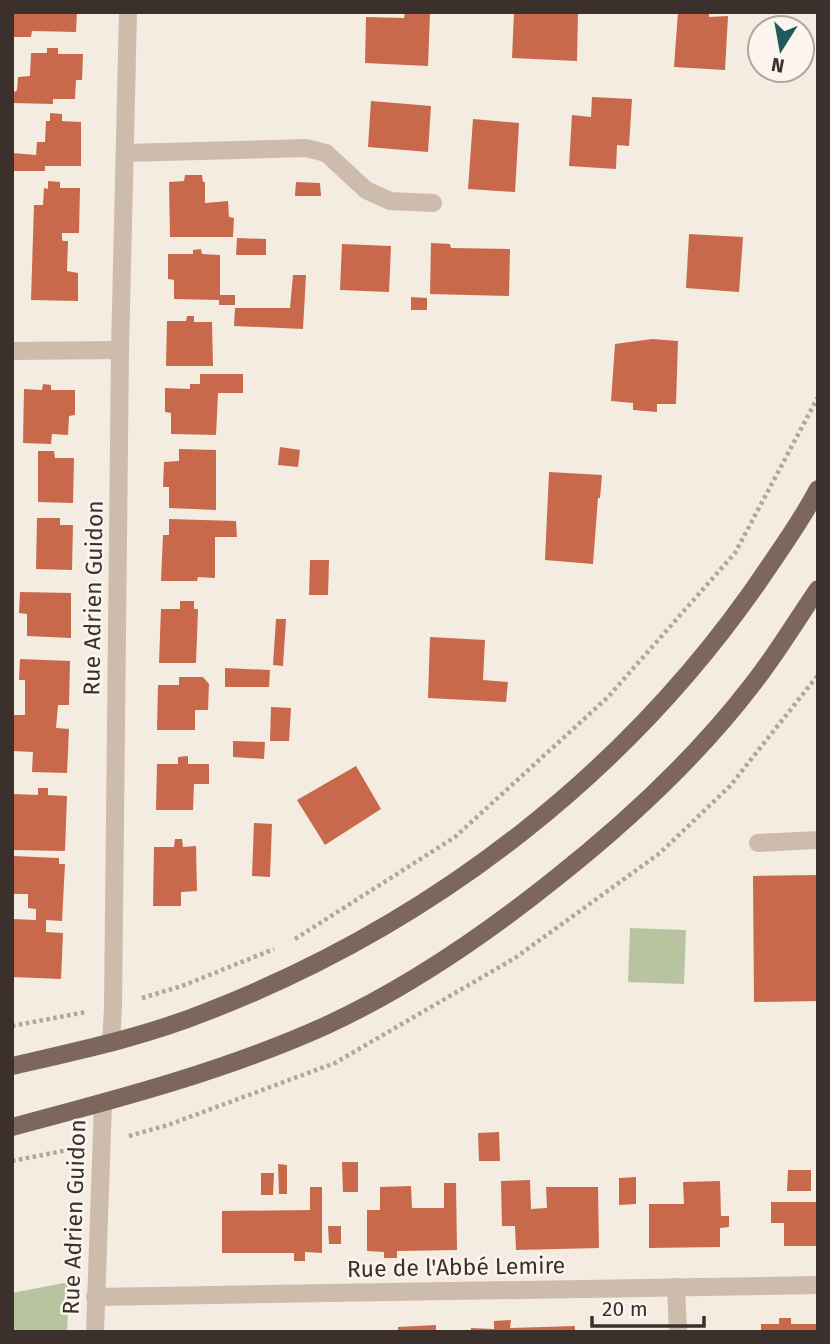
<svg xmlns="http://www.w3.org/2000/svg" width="830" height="1344" font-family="'Fira Sans',sans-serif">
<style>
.green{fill:#b8c4a0}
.building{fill:#c8694b}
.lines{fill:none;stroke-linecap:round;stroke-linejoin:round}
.path{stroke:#b9a596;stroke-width:4.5;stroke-dasharray:3.5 3.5;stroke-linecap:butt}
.minor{stroke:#cdbbac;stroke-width:18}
.major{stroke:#7d675c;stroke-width:18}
.labels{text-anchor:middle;stroke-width:5;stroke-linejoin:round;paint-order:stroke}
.street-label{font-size:23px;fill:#3b302b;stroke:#fbf5ee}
</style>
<rect width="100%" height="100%" fill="#f4ebe1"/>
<!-- green -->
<g class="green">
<path d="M630,928L686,930L684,984L628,982Z"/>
<path d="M69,1282L67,1332H12V1293Z"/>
</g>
<!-- building -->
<g class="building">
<path d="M12,12H77L76,32L32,31L31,37H12Z"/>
<path d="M405,12L430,13L428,66L365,63L366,17L404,18Z"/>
<path d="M514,12H578L577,61L512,58Z"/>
<path d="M678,12H709V17L728,16L725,70L674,67Z"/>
<path d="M47,48H58V54H83L82,80H76L75,99H53V104L12,103V89L15,92L17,90L18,77L30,76L31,53H47Z"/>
<path d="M592,97L632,99L629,146L617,145L616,169L569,166L572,115L591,117Z"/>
<path d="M371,101L431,106L428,152L368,147Z"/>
<path d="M50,113L62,114V121L81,122V166H45V171H12V153L36,155L37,142H45L46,121H50Z"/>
<path d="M473,119L519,123L515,192L468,189Z"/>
<path d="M185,175H202L203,182H205V203L228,201L229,217L234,218L233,237H170L169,182L184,181Z"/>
<path d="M48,181L60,182V188H80L79,233H62V239L63,241H68L67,271L78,273V301L31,300L34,205H43L44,188L48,189Z"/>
<path d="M296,182L320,183L321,196H295Z"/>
<path d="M689,234L743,237L739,292L686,288Z"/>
<path d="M237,238L266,239V255H236Z"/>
<path d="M431,243L450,244L451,248L510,249L509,296L430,294Z"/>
<path d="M342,244L391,246L389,292L340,290Z"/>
<path d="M201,249L202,254L220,255V295H235V305H219V300L174,299V280L168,279V254H193V250Z"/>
<path d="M293,275H306L303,329L234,326L235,308H290Z"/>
<path d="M411,297L427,298V310H411Z"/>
<path d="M187,316H194V322H212L213,366H166L167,321H186Z"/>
<path d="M652,339L678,341L676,404H657V412L633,410V403L611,401L615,344Z"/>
<path d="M200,374H243V393H218L216,435L171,434V413L165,412V388L190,389V384H200Z"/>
<path d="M43,384L51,385V390H75V415L69,416L68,435L52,434L51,444L23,443L24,389L42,390Z"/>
<path d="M280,447L300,450L298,467L278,465Z"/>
<path d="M179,449L216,450V510L169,508V487H163L164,462L179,461Z"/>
<path d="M38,451H54L55,458H74L73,503L38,502Z"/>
<path d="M549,472L602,475L600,498H598L593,564L545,560Z"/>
<path d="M37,518H60V525H73L72,570L36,569Z"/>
<path d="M169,519L236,521L237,537H215V578L198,577L197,581H161L163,535H169Z"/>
<path d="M310,560H329L328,595H309Z"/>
<path d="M20,592L71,593V638L27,636V614L19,613Z"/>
<path d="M180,601H194V609H198L196,663H159L161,609H180Z"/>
<path d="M276,619H286L283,666L273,665Z"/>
<path d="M430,637L485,640L483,680L508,682L506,702L428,698Z"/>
<path d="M20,659L70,661L69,705H58L56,728L69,729L67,773L32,772L33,752L12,751V715H25V680H19Z"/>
<path d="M225,668L270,670L269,687H225Z"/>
<path d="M179,677H203L209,684L208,710H195V730H157L158,685H179Z"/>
<path d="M271,707L291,708L289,741H270Z"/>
<path d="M233,741L265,742L264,759L233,757Z"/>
<path d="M188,756V764H209V784H194L193,810H156L157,764H178V757Z"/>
<path d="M356,766L381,809L325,845L297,800Z"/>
<path d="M38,788H48V795L67,796L65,851L12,850L14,794L38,795Z"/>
<path d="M254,823L272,824L270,877L252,876Z"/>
<path d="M175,839H182L183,847L196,846L197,891L181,892V906H153L154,847H174Z"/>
<path d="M13,856L59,858V864H65L62,921L46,920V932L63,933L61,979L12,977V919L36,920V909L28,908V894H12Z"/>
<path d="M818,875V1001L754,1002L753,876Z"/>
<path d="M499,1132L500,1161H479L478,1133Z"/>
<path d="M342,1162H358V1192H343Z"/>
<path d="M278,1164L287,1165V1194H279Z"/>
<path d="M788,1170H811V1191H787Z"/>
<path d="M261,1173H274L273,1195H261Z"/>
<path d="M636,1177V1204L619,1205V1178Z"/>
<path d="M530,1180L531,1209L547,1208L546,1187H598L599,1248L516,1250L515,1226H502L501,1181Z"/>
<path d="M720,1181L721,1216H729V1227L720,1228V1247L649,1248V1204H684L683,1182Z"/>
<path d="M444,1183H456L457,1250L397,1251V1258H384V1252L367,1251V1210H380V1187L411,1186L412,1208H444Z"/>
<path d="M310,1187H322V1253L305,1252V1261H294V1253H222V1211L310,1210Z"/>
<path d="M771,1202H818V1246H784V1223H771Z"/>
<path d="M328,1226H341V1244H329Z"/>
<path d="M779,1318H791V1324H818V1332H761V1324H779Z"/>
<path d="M511,1320L510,1328L575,1326V1332H471V1328L494,1329V1321Z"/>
<path d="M436,1325V1332H398V1327Z"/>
</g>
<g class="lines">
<!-- path -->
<g class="path">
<path d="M295,939L455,837L608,697L735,553L818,397"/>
<path d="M142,998L182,986L274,949"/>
<path d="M12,1026L86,1012"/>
<path d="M129,1136L168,1125L335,1063L515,958L660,853L730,786L818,675"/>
<path d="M12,1161L73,1149"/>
</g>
<!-- minor -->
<g class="minor">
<path d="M125,153L306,148L326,153L366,190L390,201L433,203"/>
<path d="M12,351L120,350"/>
<path d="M758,843L818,840"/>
<path d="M111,1043L113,1007L120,350L128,12"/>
<path d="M676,1287L678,1332"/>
<path d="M95,1297L818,1285"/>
<path d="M95,1332L103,1103"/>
</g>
<!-- major -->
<g class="major">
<path d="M12,1066C77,1051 144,1037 206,1012C434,924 634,769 770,565C787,540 804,516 818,489"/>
<path d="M12,1127C118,1099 225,1071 325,1026C408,988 485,935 556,878C628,821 696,758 752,685C776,655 796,621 818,589"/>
</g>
</g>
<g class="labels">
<!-- street labels -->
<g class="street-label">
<text transform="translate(93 598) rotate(-89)" y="8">Rue Adrien Guidon</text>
<text transform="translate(74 1217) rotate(-88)" y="8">Rue Adrien Guidon</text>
<text transform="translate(456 1267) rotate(-1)" y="8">Rue de l'Abbé Lemire</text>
</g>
</g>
<!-- border -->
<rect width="830" height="1344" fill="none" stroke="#3b302b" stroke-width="28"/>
<!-- north arrow -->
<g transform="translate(781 49) rotate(191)"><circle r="33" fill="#fbf5ee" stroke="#aea6a0" stroke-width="2"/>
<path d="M0-5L12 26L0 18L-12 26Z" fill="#1f5a5e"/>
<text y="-10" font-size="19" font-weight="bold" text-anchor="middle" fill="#3b302b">N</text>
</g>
<!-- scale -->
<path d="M592 1316v10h112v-10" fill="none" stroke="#3b302b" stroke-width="3.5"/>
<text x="602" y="1316" font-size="21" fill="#3b302b" stroke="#fbf5ee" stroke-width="5" paint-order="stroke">20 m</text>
</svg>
